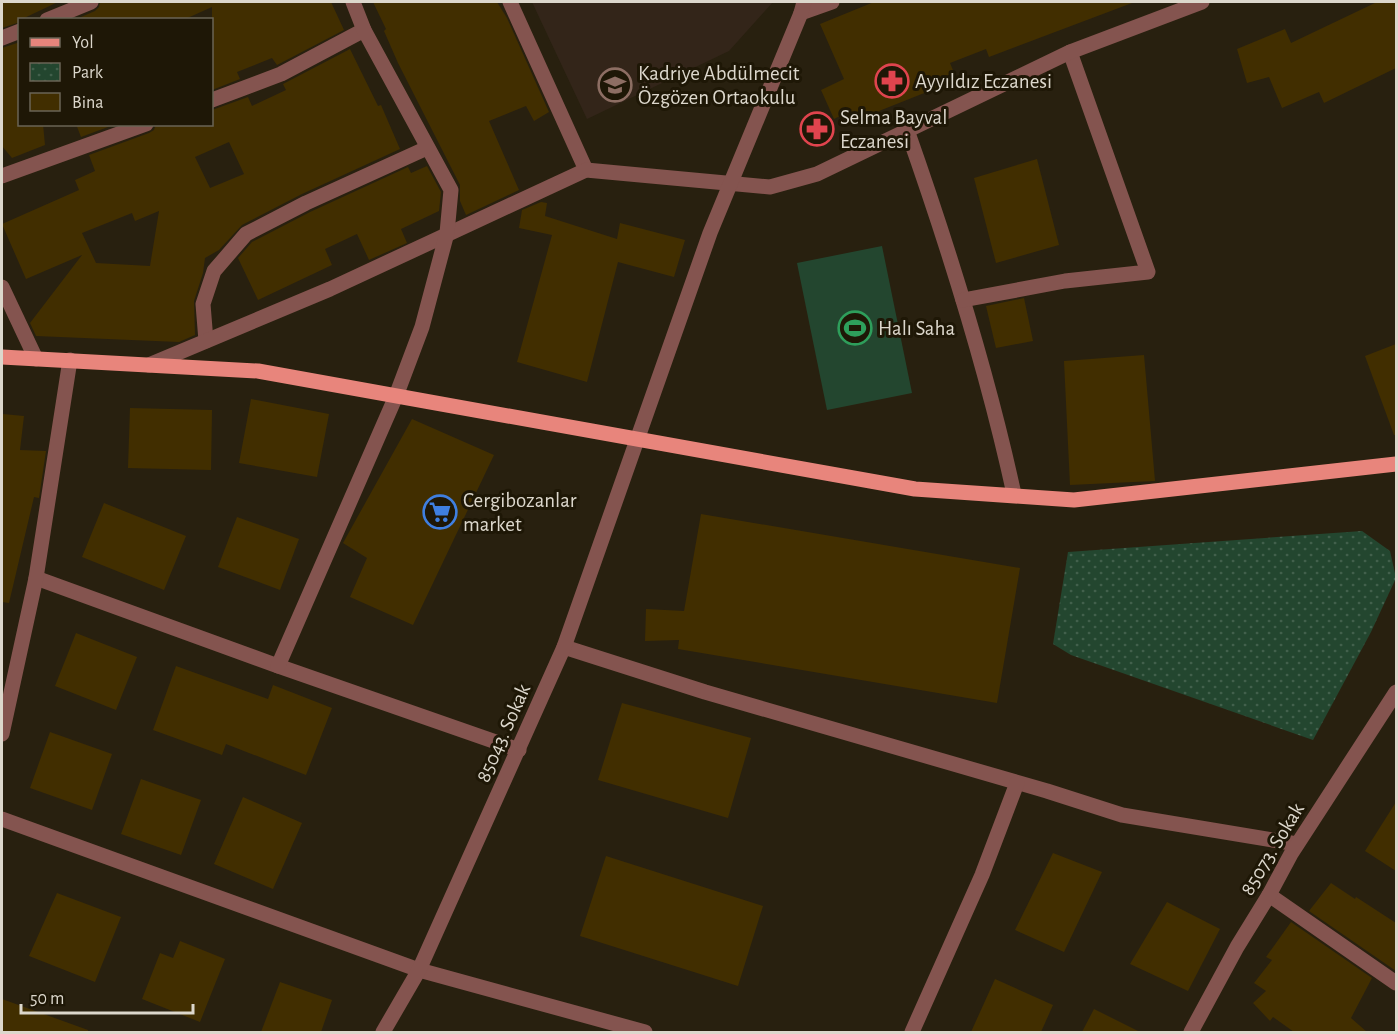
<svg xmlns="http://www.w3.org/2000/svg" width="1398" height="1034" font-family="'Alegreya Sans',sans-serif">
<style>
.education{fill:#332519}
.grass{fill:#23462f}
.park{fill:url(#park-dots)}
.building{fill:#412e00;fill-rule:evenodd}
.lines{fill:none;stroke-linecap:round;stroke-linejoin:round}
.minor{stroke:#84544f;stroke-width:15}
.major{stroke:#e8857c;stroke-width:15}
.labels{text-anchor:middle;stroke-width:6;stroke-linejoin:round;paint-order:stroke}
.poi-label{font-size:21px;fill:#dcd7cc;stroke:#1e1706;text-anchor:start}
.street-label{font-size:21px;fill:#dcd7cc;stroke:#1e1706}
</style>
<defs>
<pattern id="park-dots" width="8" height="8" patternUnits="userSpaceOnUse" patternTransform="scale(1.5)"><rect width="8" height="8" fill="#23462f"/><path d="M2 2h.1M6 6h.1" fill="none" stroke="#42604c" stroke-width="1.8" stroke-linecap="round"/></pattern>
</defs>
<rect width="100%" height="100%" fill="#28200f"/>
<!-- education -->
<path class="education" d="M532,2H773L729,51L587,119Z"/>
<!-- grass -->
<path class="grass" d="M882,246L912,393L827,410L797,263Z"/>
<!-- park -->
<path class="park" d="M1362,531L1390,551L1396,578L1371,632L1313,740L1071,655L1053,644L1068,552Z"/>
<!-- building -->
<g class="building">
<path d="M2,2H58L20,20V22L2,28Z"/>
<path d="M100,2H331L344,30L277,65L272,58L237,72L240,79L212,90V7L183,20H74L95,11L99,7Z"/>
<path d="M373,2H497L507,18L549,112L534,121L526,106L489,121L519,190L466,215L460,201V185L398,63L384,31L386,29Z"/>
<path d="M874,2H1132V3L989,57L986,49L950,63L957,80L879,111L881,114L857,125L850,111L834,119L821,90L844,79L820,24Z"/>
<path d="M1377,2H1396V68L1324,103L1319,92L1282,108L1269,77L1247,83L1237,49L1285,29L1291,43Z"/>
<path d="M20,42V124H43L45,145L12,158L2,146V48Z"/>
<path d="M350,49L378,106L381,105L400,149L302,194L242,225L219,250L205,258L203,273L194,301L195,335L179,342L36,336L30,323L82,255L26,279L2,224L79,190L75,180L95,171L89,155L149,133L154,130L156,124H212V110L248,97L252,106L286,90L283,84ZM229,142L244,174L210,188L195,157ZM159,211L150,266L96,263L82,233L132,213L135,221Z"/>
<path d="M76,124H116L81,137Z"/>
<path d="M1037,159L1059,245L996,263L974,178Z"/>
<path d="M427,166L441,192L439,211L401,229L407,243L369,260L357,234L325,249L332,265L258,300L238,258L252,242L310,212L408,167L411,173Z"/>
<path d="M541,202L547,203L545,216L617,239L620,223L685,240L674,277L618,262L587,382L517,362L552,235L519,228L522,210Z"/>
<path d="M1024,298L1033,341L996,348L986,306Z"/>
<path d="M1396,344V435H1394L1365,356Z"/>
<path d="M1144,355L1155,481L1070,485L1064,361Z"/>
<path d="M251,399L329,414L317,477L239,463Z"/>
<path d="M130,408L212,410L211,470L128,468Z"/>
<path d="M3,414L24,416L20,450L46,451L39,498L34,497L9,603L2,602Z"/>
<path d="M412,419L494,455L413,625L350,597L367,558L343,543Z"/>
<path d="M104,503L186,536L164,590L82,557Z"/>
<path d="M701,514L1020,568L997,703L678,649L679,640L645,641L646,609L684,611Z"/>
<path d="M237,517L299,539L280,590L218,567Z"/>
<path d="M76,633L137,657L116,710L55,686Z"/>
<path d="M176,666L268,699L273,685L332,708L306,775L226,744L222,755L153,730Z"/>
<path d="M622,703L751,738L728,818L598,780Z"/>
<path d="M50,732L112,754L92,810L30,788Z"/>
<path d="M141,779L201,800L181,855L121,834Z"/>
<path d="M243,797L302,823L273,889L214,864Z"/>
<path d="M1396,802V871L1365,851Z"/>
<path d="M1053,853L1102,872L1064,952L1015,930Z"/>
<path d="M606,856L763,906L738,986L580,936Z"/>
<path d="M1331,883L1355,899L1356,897L1396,923V971L1309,911Z"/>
<path d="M57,893L121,917L95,982L29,956Z"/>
<path d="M1167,902L1220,929L1188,991L1130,964Z"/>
<path d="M1291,922L1372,978L1351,1018L1367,1032H1294L1273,1017L1270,1021L1253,1003L1266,991L1254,983L1272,960L1266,957Z"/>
<path d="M180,941L225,959L200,1022L142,999L160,953L173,958Z"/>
<path d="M995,979L1053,1005L1041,1032H971Z"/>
<path d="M280,982L332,1000L321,1032H261Z"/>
<path d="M2,999L88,1030V1032H2Z"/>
<path d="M1094,1009L1140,1032H1082Z"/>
</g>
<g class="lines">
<!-- minor -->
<g class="minor">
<path d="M510,2L586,170"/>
<path d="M801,13L832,2"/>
<path d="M47,20L91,2"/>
<path d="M2,38L20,31"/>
<path d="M212,100L281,74L364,30"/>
<path d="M907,130C949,249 987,370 1014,494"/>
<path d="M2,176L146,124"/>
<path d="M2,287L36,359"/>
<path d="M963,300L1065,281L1148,272L1070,52"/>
<path d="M206,341L203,304L214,271L246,234L306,203L427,148"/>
<path d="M149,365L330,289L586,170L770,187L817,174L1070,52L1202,2"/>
<path d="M36,578L278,666L519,750"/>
<path d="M564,647L705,692L1047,791L1122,815L1297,844"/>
<path d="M278,666L396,396L422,327L447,233L451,190L364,30L353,2"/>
<path d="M2,734L36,578L70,360"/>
<path d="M2,819L419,970L645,1032"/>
<path d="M1269,895L1396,983"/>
<path d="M383,1032L419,970L564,647L710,233L801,13L804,2"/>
<path d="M912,1032L982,875L1017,783"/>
<path d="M1191,1032L1237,947L1269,895L1291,854L1396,692"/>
</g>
<!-- major -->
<path class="major" d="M2,357L258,371L915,489L1074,500L1396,464"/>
</g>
<!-- icons -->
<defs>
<g id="pharmacy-ring" transform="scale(1.725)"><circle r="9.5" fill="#1e1706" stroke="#e0444e" stroke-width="1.5"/><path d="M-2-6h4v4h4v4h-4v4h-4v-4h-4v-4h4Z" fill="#e0444e"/></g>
<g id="school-ring" transform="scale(1.725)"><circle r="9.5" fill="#1e1706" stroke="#8d6e63" stroke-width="1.5"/><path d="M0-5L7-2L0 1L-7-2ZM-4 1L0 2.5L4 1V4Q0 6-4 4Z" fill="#8d6e63"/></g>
<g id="stadium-ring" transform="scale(1.725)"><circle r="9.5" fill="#1e1706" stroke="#2e9e5b" stroke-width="1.5"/><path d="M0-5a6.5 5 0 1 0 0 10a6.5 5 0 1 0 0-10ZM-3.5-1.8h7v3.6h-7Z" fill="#2e9e5b"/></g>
<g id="supermarket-ring" transform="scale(1.725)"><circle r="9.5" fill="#1e1706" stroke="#3f7fe0" stroke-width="1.5"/><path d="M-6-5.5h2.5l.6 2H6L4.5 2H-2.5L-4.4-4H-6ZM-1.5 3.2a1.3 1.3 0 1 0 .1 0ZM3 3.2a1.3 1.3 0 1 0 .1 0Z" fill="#3f7fe0"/></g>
</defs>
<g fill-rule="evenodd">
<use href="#pharmacy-ring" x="892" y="81"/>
<use href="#school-ring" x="615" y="85"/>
<use href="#pharmacy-ring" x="817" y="129"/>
<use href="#stadium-ring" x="855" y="328"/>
<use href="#supermarket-ring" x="440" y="512"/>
</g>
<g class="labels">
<!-- poi labels -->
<g class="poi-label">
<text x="638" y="80">Kadriye Abdülmecit<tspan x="638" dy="24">Özgözen Ortaokulu</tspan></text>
<text x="915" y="88">Ayyıldız Eczanesi</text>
<text x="840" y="124">Selma Bayval<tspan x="840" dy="24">Eczanesi</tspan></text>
<text x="878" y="335">Halı Saha</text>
<text x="463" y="507">Cergibozanlar<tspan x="463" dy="24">market</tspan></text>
</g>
<!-- street labels -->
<g class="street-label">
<text transform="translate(503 733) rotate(-66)" y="7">85043. Sokak</text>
<text transform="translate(1272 849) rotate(-59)" y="7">85073. Sokak</text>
</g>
</g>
<!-- border -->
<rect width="1398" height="1034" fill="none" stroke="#dcd7cc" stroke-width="6"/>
<!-- legend -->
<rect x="18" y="18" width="195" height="108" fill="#1e1706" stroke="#6a6455" stroke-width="1.5"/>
<rect x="30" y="38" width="30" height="9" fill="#e8857c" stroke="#6a6455" stroke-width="1.5"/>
<text x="72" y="48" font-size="18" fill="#dcd7cc">Yol</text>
<rect x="30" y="63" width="30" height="18" fill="url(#park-dots)" stroke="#6a6455" stroke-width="1.5"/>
<text x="72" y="78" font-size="18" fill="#dcd7cc">Park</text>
<rect x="30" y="93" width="30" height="18" fill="#412e00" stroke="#6a6455" stroke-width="1.5"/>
<text x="72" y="108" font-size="18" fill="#dcd7cc">Bina</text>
<!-- scale -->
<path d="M21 1004v9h172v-9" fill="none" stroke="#dcd7cc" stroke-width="3"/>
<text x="30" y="1004" font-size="18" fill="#dcd7cc" stroke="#1e1706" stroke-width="4.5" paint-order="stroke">50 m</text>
</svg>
